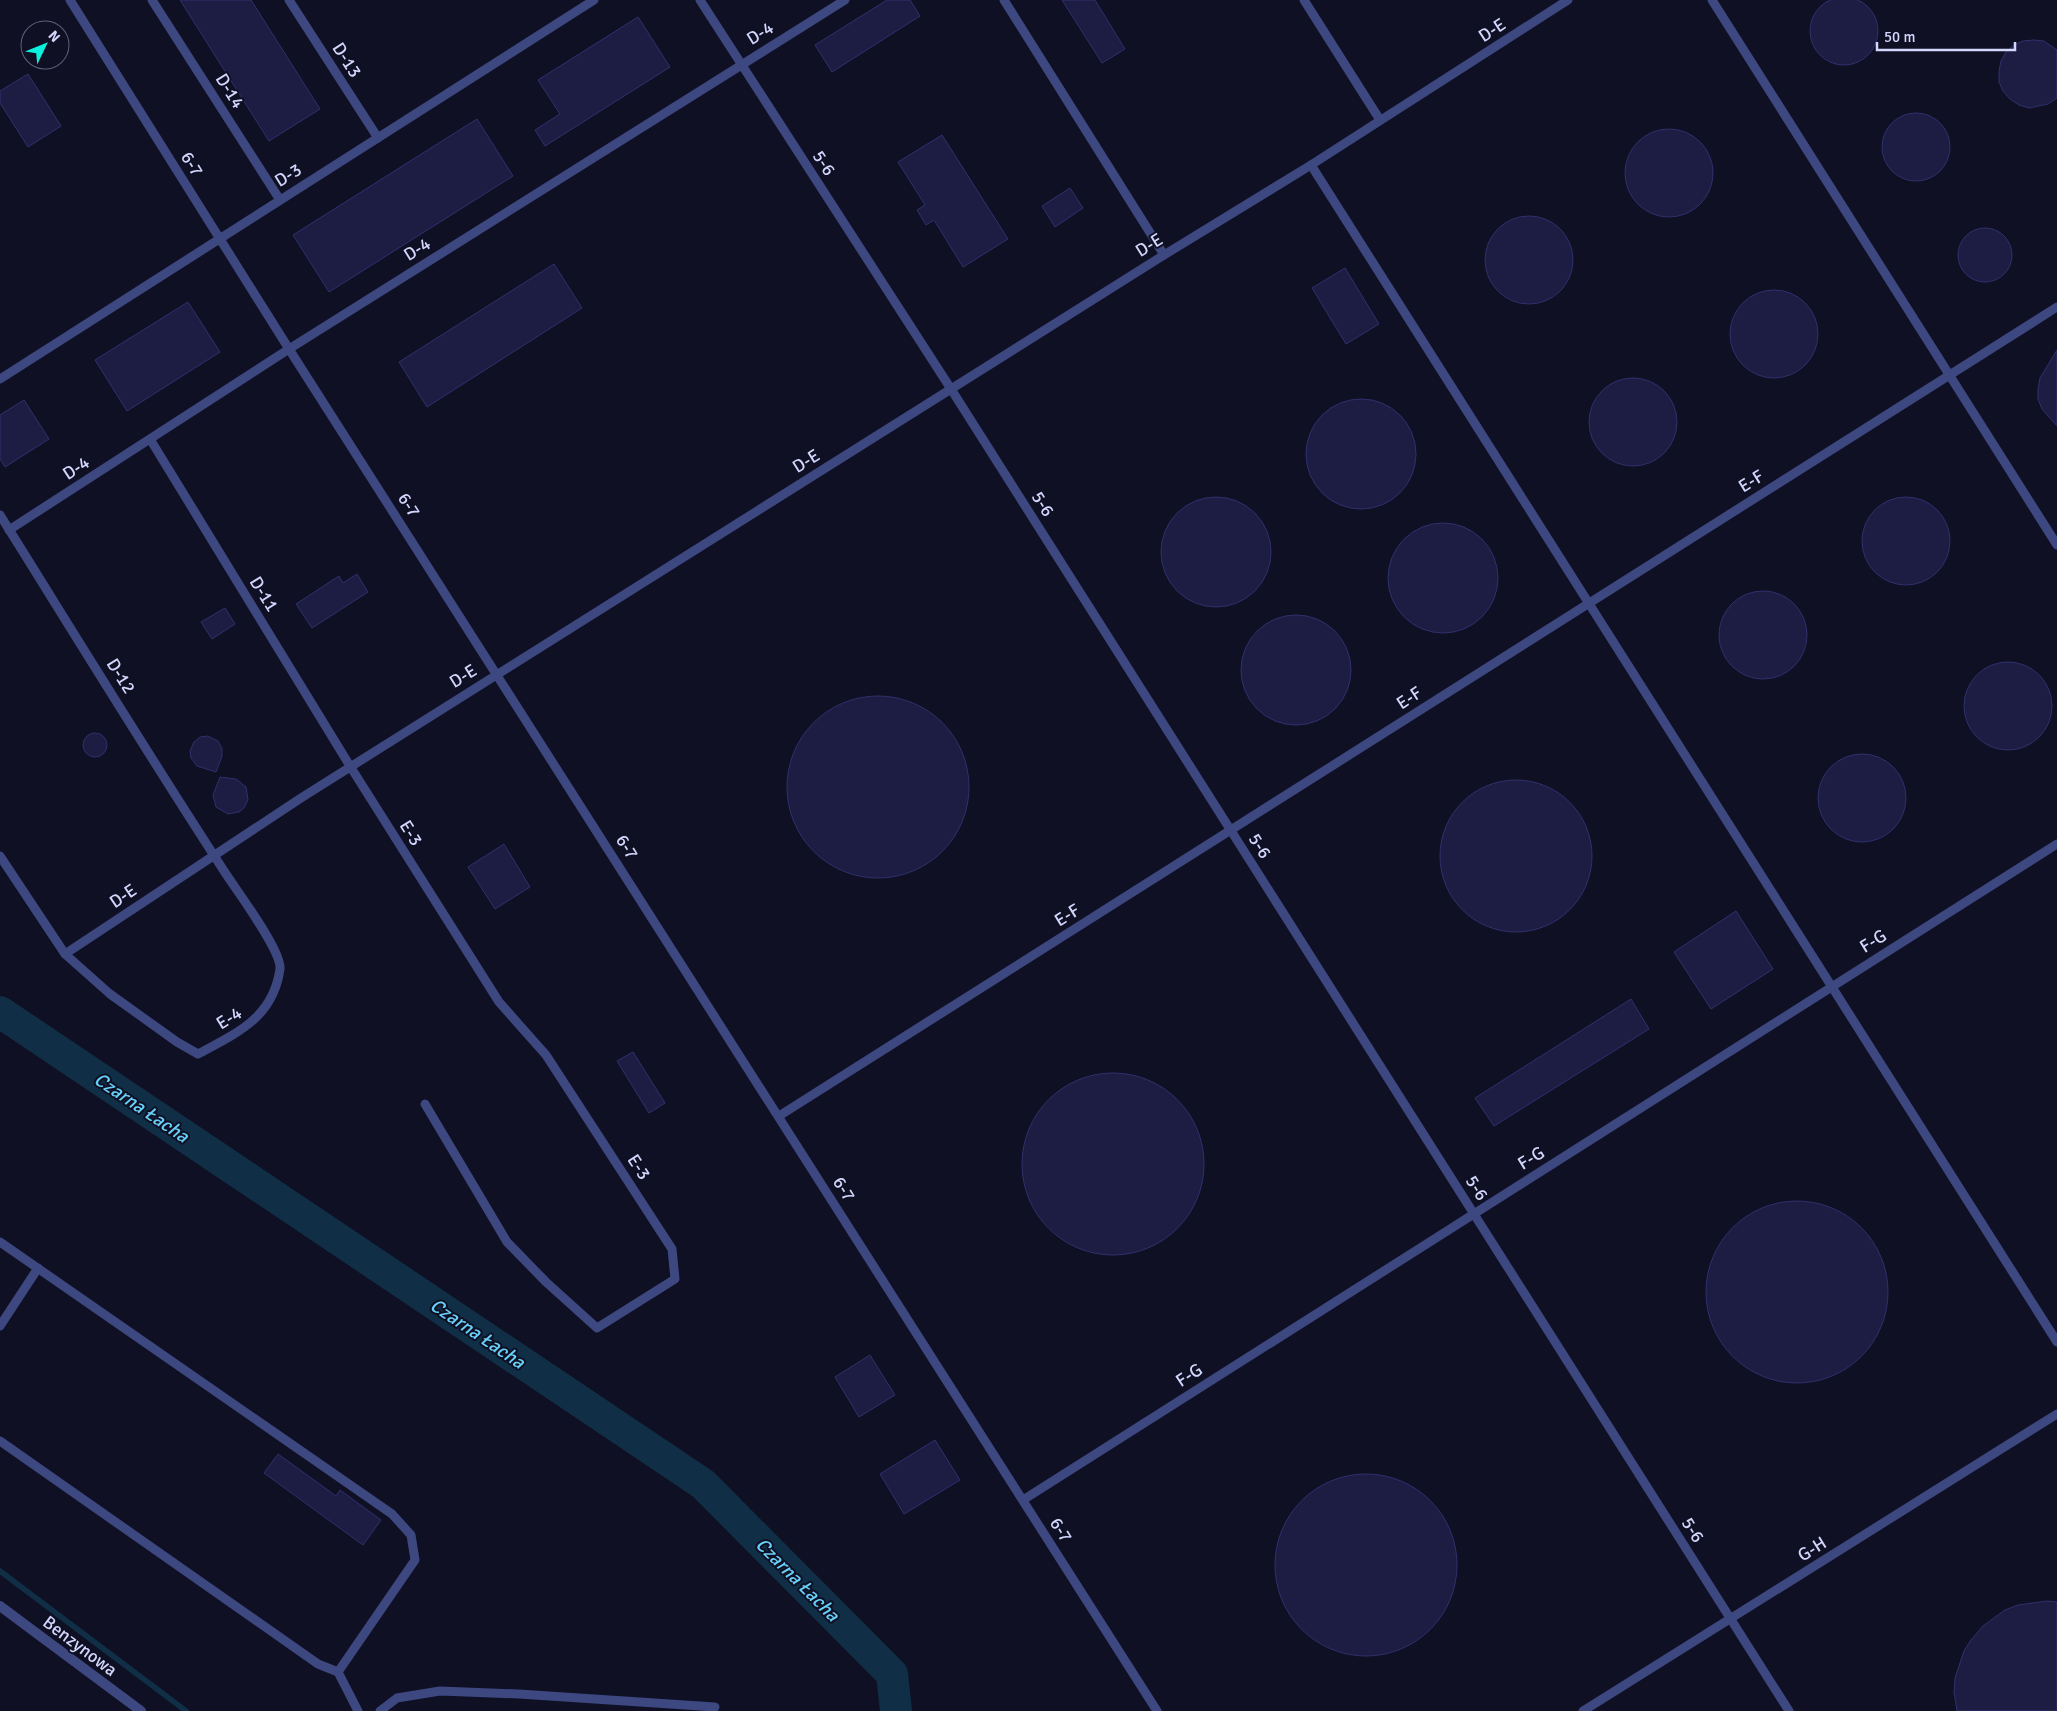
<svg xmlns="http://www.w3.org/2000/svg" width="2057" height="1711" font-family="Signika,sans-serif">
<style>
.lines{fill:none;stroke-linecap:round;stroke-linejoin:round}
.stream{stroke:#102f46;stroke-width:5.5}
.river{stroke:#102f46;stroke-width:32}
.building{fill:#1d1c43;stroke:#30306e}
.service{stroke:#3d4780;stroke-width:9}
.tertiary{stroke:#3d4780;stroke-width:10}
.labels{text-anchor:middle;stroke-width:4;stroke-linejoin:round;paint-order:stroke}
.street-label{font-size:18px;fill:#d4d7fd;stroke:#0f1023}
.water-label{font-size:19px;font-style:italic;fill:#67cff8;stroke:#0f1023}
</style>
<rect width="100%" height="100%" fill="#0f1023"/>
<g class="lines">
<!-- stream -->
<path class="stream" d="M0,1571L186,1711"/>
<!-- river -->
<path class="river" d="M0,1012L703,1484L892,1674L896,1711"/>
</g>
<!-- building -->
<g class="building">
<circle cx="1844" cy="31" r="34"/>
<path d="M180,0H251L320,109L269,141Z"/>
<path d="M887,0H910L920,16L832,72L815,45Z"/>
<path d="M1062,0H1095L1125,49L1102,63Z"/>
<path d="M638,17L670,67L545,146L535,130L560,114L538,80Z"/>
<path d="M2034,40L2044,41L2057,50V98L2048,104L2029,108L2019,105L2010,99L2003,91L1999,82V71L2001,61L2006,52L2014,45L2023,41Z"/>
<path d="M28,74L61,126L28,147L0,103V91Z"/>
<circle cx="1916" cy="147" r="34"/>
<path d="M477,119L513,176L329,292L293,235Z"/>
<circle cx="1669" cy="173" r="44"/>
<path d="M942,135L1008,239L963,267L934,220L926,225L917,210L925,205L898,162Z"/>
<path d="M1070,188L1083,208L1055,227L1042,206Z"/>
<circle cx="1529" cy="260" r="44"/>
<circle cx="1985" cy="255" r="27"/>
<path d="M554,264L582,308L427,407L399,362Z"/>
<path d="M1345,268L1379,324L1346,344L1312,288Z"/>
<circle cx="1774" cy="334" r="44"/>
<path d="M188,302L220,352L127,411L95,360Z"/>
<path d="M2057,350V426L2042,409L2038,399V389L2040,378Z"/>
<circle cx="1633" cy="422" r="44"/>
<circle cx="1361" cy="454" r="55"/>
<path d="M24,400L49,439L5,467L0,459V415Z"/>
<circle cx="1906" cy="541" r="44"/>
<circle cx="1216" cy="552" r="55"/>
<circle cx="1443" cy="578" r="55"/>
<path d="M357,574L368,592L312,628L296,604L339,576L343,583Z"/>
<circle cx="1763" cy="635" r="44"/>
<path d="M225,608L235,624L212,639L201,622Z"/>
<circle cx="1296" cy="670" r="55"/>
<circle cx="2008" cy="706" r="44"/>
<circle cx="878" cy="787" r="91"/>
<circle cx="95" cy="745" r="12"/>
<path d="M208,736L218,741L222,749V756L216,772L197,766L191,758L190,751L194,742L200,737Z"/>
<circle cx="1862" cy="798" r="44"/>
<path d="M220,777L236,779L246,787L248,800L244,808L239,812L228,814L216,807L213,795Z"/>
<circle cx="1516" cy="856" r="76"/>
<path d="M504,844L530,887L495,909L468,867Z"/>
<path d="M1736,911L1773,969L1711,1009L1674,952Z"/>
<path d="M1631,999L1649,1029L1494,1126L1475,1098Z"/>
<path d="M633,1052L665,1103L649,1113L617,1061Z"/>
<circle cx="1113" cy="1164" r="91"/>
<circle cx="1797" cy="1292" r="91"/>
<path d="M870,1355L895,1395L859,1417L835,1377Z"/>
<path d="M935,1440L960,1480L904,1514L880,1474Z"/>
<path d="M278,1454L336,1496L340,1490L381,1520L363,1545L264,1473Z"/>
<circle cx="1366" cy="1565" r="91"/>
<path d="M2047,1601L2057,1602V1711H1957L1954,1692L1955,1678L1964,1651L1971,1640L1983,1626L2005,1610L2018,1605Z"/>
</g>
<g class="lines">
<!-- service -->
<g class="service">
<path d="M70,0L289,349L1157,1711"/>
<path d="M152,0L280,200"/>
<path d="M289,0L378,138"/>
<path d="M700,0L951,389L1789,1711"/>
<path d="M1004,0L1164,255"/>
<path d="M1304,0L1380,120"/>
<path d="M1712,0L2057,545"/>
<path d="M1311,165L2057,1342"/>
<path d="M0,379L594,0"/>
<path d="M150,439L350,766L499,1002L546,1055L672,1249L675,1279L597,1328L546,1282L507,1242L425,1104"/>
<path d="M0,515C75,635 149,756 226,874C237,891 282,951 280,969C273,1018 237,1033 198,1054L177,1042L110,994L65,954L0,856"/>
<path d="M9,530L289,349L845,0"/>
<path d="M65,954L301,798L1164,255L1311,165L1568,0"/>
<path d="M779,1116L2057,307"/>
<path d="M0,1242L392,1514L411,1535L415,1560L338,1672L358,1711"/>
<path d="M0,1326L38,1268"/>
<path d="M0,1441L318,1664L338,1672"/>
<path d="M1023,1500L2057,844"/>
<path d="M380,1711L397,1698L440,1691L519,1694L715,1707"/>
<path d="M1583,1711L2057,1414"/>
</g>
<!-- tertiary -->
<path class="tertiary" d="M0,1606L141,1711"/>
</g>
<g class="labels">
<!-- street labels -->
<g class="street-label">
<text transform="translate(1492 30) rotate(-33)" y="6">D-E</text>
<text transform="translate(760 33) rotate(-32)" y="6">D-4</text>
<text transform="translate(347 60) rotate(57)" y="6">D-13</text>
<text transform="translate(230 91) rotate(58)" y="6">D-14</text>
<text transform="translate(824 163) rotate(57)" y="6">5-6</text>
<text transform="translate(192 164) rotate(58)" y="6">6-7</text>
<text transform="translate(288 175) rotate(-32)" y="6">D-3</text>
<text transform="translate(1149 245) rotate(-32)" y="6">D-E</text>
<text transform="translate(417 249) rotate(-32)" y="6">D-4</text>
<text transform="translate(806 461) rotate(-32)" y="6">D-E</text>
<text transform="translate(76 468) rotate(-33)" y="6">D-4</text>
<text transform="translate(1751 481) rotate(-32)" y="6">E-F</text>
<text transform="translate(1043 504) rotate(58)" y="6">5-6</text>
<text transform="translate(409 505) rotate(57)" y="6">6-7</text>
<text transform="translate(264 594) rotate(58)" y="6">D-11</text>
<text transform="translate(121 676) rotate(58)" y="6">D-12</text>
<text transform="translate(463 676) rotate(-32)" y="6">D-E</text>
<text transform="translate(1409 698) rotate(-33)" y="6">E-F</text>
<text transform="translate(411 833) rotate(58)" y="6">E-3</text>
<text transform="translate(1260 846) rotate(58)" y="6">5-6</text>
<text transform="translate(627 847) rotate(58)" y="6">6-7</text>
<text transform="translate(123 896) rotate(-34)" y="6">D-E</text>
<text transform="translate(1067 915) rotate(-32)" y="6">E-F</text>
<text transform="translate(1873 941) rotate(-32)" y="6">F-G</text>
<text transform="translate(229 1018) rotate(-32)" y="6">E-4</text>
<text transform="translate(1531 1158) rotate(-32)" y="6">F-G</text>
<text transform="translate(639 1167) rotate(57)" y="6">E-3</text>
<text transform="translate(1477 1188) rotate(58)" y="6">5-6</text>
<text transform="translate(844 1189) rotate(58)" y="6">6-7</text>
<text transform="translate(1189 1375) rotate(-33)" y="6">F-G</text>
<text transform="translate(1061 1530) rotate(58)" y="6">6-7</text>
<text transform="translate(1693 1530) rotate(58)" y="6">5-6</text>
<text transform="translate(1812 1549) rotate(-32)" y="6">G-H</text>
<text transform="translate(80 1646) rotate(37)" y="6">Benzynowa</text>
</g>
<!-- water labels -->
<g class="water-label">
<text transform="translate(142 1107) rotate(34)" y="7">Czarna Łacha</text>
<text transform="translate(478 1333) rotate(34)" y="7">Czarna Łacha</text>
<text transform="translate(798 1579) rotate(45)" y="7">Czarna Łacha</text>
</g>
</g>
<!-- north arrow -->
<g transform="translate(45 45) rotate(47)"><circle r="24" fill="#0f1023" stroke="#5e607a"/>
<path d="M0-4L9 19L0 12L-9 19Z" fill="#0cf1dd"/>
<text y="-8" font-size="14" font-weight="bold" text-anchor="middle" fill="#d4d7fd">N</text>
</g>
<!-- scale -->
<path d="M1877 42v8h138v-8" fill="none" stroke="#d4d7fd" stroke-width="2.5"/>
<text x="1884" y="42" font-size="15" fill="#d4d7fd" stroke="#0f1023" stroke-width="4" paint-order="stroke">50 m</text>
</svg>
